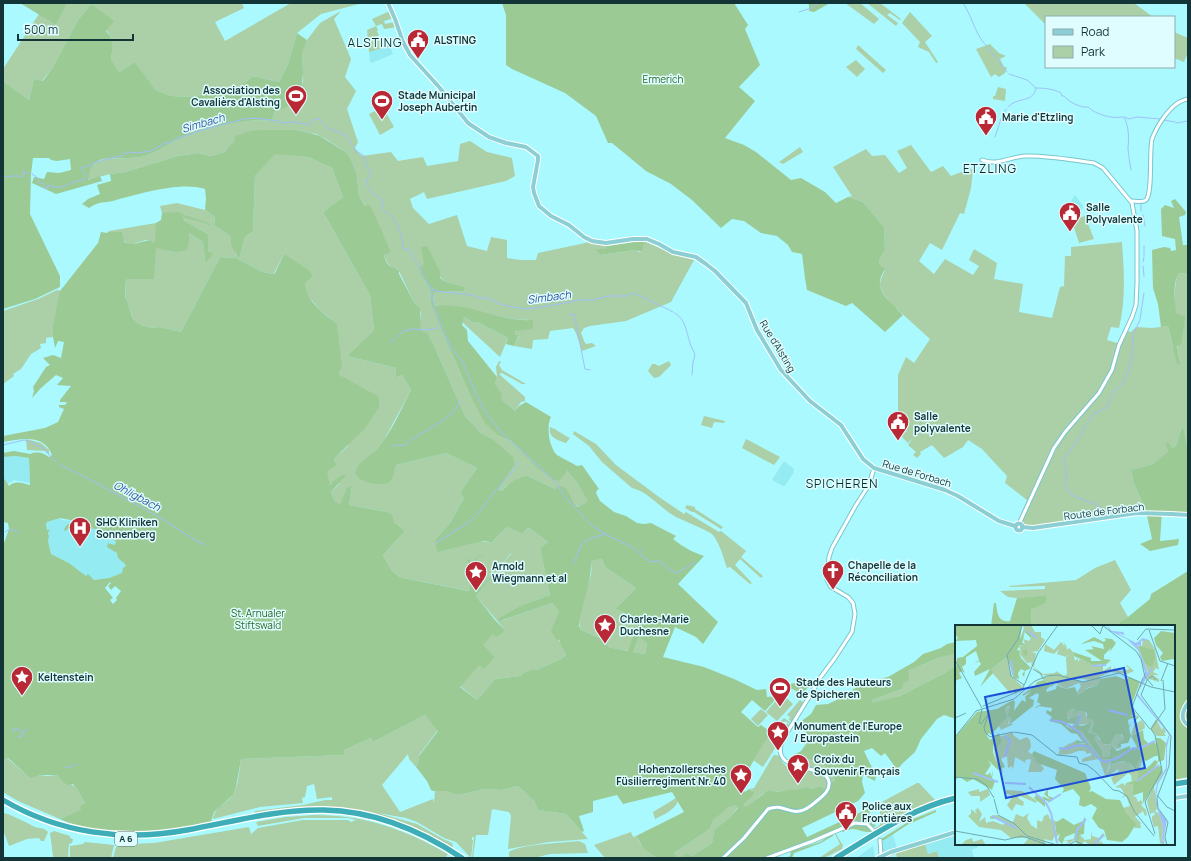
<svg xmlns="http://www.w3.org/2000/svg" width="1191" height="861" font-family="Manrope,sans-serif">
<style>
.built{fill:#94ebf2}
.green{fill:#abcfa6}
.forest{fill:#9bca95;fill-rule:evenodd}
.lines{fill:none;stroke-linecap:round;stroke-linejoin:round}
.stream{stroke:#a0c0f8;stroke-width:1}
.minor-casing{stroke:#79c6cd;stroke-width:5}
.major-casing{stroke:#fff;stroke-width:6}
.highway-casing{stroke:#fff;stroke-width:8}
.minor{stroke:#fff;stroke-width:3}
.major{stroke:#8bced4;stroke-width:4}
.highway{stroke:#3daeb7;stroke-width:5.5}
.labels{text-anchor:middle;stroke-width:3;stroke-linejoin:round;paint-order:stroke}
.shield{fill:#dffdff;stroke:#517174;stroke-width:1}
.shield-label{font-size:9px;font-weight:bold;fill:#143538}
.poi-label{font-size:10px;font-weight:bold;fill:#143538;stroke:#dffdff;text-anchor:start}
.park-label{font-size:10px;fill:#2a6725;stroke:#dffdff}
.street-label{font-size:10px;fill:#143538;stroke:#dffdff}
.water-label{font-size:11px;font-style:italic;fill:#325599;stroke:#dffdff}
.quarter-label{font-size:12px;letter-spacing:1px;fill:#033134;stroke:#dffdff}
.inset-river{fill:none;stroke:#a0c0f8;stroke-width:2}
.inset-road{fill:none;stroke:#6eabaf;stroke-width:1}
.view{fill:#1d4ed8;fill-opacity:0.15;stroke:#1d4ed8;stroke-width:2}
.inset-edge{fill:none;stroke:#143538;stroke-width:2}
</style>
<rect width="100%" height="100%" fill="#aaf9ff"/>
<!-- built -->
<g class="built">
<path d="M390,46L393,54L372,63L370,62L369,52Z"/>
<path d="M1075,195L1083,206L1082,210L1071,206V204L1070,203Z"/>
<path d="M16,456L29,458L30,483L14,480L7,484L3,477V457Z"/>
<path d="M784,461L794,469L793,471L794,472L785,486H783L772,480Z"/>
<path d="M60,518L62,520L76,521L75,522L69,523L68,528H87L102,529L108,532L116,541V545L108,543L117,553L126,566L122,573L109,578L94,580L88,575L86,576L69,563L51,554L48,541L49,530H47L46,524L47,522Z"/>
<path d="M893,835L897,848L883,852L882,842Z"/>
<path d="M956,835V844H976L978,847L972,850L974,858H939L937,851L928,854L925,844Z"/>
<path d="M873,846L875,858H856Z"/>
</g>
<!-- green -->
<g class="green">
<path d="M64,3H242L244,8L215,22L225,41L291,3L359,4L321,14L297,33L288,64L279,82L253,76L241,86L193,97L171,96L156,90L135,62L119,72L111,59L113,46L110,36L91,4L78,20L53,67L42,81L34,79L29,100L3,81V69L39,14L56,25L65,4Z"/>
<path d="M845,3H860L879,19L874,24Z"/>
<path d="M867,3H880L901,19L900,20L890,13L887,15L898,23L896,26Z"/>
<path d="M1024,3H1134L1153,17H1046V25Z"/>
<path d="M341,11L334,19L351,59L345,77L356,91L347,109L358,142L355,148L362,156L391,152L398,161L423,157L427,166L458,161L460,144L470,141L487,152L512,158L515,176L506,181L427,199L424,192L410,199L413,208L429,224L457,215L467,246L487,251L491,237L507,240V258L521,260H536L538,253L590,242L598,245L607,246V248L596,251L599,252L600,255L635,250L638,252L642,251L643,243L646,242L673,254L694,260L671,302L626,321L590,326L584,328L581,333L584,341L586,344L592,343L596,346L582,351L576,333L573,328L550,331L548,339L533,340L532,349L514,346L519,336L515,335V331L533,320C507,321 482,311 457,307C450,305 438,308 433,304L434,292L464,291L466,287L446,282L424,264L423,266V278L430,289L431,302L433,304L440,327L470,395L477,407L499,436L511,441L522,451L566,470L578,484L589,501L579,507L555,489L528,476L506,486L502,491H500L499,489L515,465L491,438L481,433L465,416L435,348L427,334L421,331L420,323L421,313L419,308L414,302L398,269C389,267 387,264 384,255L390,249L383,234L359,196L357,175L351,159L347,153L326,139L316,134L296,130L250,131L228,147L225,152L210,156L198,153L178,156L125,172L110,174L87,180C89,173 91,163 99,161C111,156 132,160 145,156C155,153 165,146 175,141C200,130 246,117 272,121L274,112L276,110L295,103L298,99L303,81L302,51L307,40L320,23Z"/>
<path d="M390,11L394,18L384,21L385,24L395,22L397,27L384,29L382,24L376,26L378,30L377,31L379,35L376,38L383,43V38H388L390,46L369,52L367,30L376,26L372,19Z"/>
<path d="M910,12L932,36L925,42L938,62L936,63L929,52L918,47L920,42L902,23Z"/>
<path d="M1174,32L1188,38V52L1184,62L1174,58Z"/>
<path d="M990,44L999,53L1006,56L1000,59L1004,67H1007L1005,73L999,77L995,74L991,77L976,49Z"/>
<path d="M858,45L886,70L883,73L856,49Z"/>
<path d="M856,60L865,69L857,77L846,67Z"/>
<path d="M998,87L1006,89L1005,101L993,99V96H995Z"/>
<path d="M383,107L394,127L380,135L369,114Z"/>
<path d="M911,145L931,172L943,166L951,176L964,171L973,169L971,188L964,214L960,213L942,250L930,243L919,261L934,274L945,259L973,275L979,266L969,260L974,249L997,263L994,279L1023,284L1019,312L1052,318L1060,287L1064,286L1065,256H1071V247L1122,242C1124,272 1126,299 1119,328L1111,327L1107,340L1117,343L1123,341L1128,331L1131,332L1136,327L1152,328L1168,326L1172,344L1180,363C1177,347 1170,286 1179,273L1188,274V448C1185,441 1186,432 1182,426L1176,446L1172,448L1168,443L1166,444L1170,451L1153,464L1131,470L1133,481L1146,511L1042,525L1029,526L1019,524L1018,522L1027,500L1005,483L1007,476L982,449L968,440L963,447L944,458L932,445L920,452L921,454L917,458L913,455L916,452L908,445L913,438L908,443L897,432L902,427L908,433L899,421L898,416V375L906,357L914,363L930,339L897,309C892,307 891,304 888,300C878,286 878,286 885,270L880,265L879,260L885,250L884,227L863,202L848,197L852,196L833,167L866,149L872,156L885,155L899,173L907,168L897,151Z"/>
<path d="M800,147L803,152L783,164L779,162Z"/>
<path d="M275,153L308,157L332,168L343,197L323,212L370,295L374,330L347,356L396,368L395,378L402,375L411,390L384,440L376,450L360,465L394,473L396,465L446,453L477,468L460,493L464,498L450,523L435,540L440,552C456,548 475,538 491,543L507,527L522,534L528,528L531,529L548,542L540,548L550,595L522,605L501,621L552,603L559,612V642L566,655L561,659L536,670H531L525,672L520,676L495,679L477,700L460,686L479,664L495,657L482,645L493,634L505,630L476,596L512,554L511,553L481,589L479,586L477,559L482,556L475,558L476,585L473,586L470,560H467L470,587V591L403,578L398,576L392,571L383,555L405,531L394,522L387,512L349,505L352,486L340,506L334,500L331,492L340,483L330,487L326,471L337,465L334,459L348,446L343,377L338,374L337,324L319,309L308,296L305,290V283L284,254L274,273L273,274L262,272L236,258L220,257L181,332L160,327L152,328L141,325L133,319C132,313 129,309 127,303C124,295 126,287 126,279L132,278L155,247L175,252L189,242V233L203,242L205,261L212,254L208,251V234L185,221L183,216L209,225L184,214L162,213L160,206L177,203L205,210L215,217L214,225L230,236L231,245L235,250L236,255L240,256L245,237L253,231L255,176Z"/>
<path d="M1085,216L1094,239L1079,243L1072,221L1073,220Z"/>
<path d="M156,223V242L145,240L130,245L109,232V231Z"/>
<path d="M57,290L61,291L53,324V337L46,338V343L40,344L41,348L31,354L21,369L13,374L14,376L3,384V311L38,299Z"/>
<path d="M464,317L474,323L478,322L508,338L500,357L462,322Z"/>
<path d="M499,361L501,362L499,365L502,370L526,384H522L502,373L499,374L525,397V401L521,402L515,411L502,400L495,384L497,377L496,367Z"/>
<path d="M669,361L671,365L659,377L654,378L648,371L652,364H655L659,366Z"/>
<path d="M704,416L725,421L724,423L714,422L712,428L701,425Z"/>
<path d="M550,427C558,430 563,435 570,438L566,443C558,440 548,438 550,427Z"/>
<path d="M574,431L596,444L616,465L659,497L684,514L686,512L719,532L721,531L746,551L741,557L763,576L761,578L740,559L735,565L752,583L750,584L730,567L727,568C723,557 720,543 712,534C708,531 683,520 676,517C661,509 649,492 632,488L602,462L589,446L573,434Z"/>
<path d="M26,439L41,443L49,450V455L45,451L27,450Z"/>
<path d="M746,439L780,457L774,465L742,448Z"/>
<path d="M687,505L695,507V509L723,527L721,529L694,512H692L685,508Z"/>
<path d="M602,559L605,567L636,588L615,609L639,620L629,651L607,647L604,640L581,630C576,618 588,587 591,574C592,570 591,565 591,561Z"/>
<path d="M1115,560L1131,590L1120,603L1128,617L1114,626H1032L1031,609L1046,595L1017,598L1008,597L1000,591L1045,589V586L1010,587L1009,586L1076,580L1095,568Z"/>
<path d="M639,635L647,644L645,654L633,652Z"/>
<path d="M953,653H956V667L950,669L945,673L900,696L873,704L872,700L902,689V683L908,671L938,658Z"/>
<path d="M782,694L793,704L777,721L766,712Z"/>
<path d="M800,700L804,703L792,722L789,720L790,717L787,715Z"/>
<path d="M761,709L768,715L758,726L751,719Z"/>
<path d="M425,715L438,730L419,755V761L416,767L409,759L408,754L382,785L400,812L433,799L434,803L435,791H445L458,795L485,789L502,790L518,786L534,801L538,810L566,814L588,839L549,842L508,849L511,816L509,812L492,809L488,835H476L473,858H472L474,837H472V840H473L471,858L456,842L444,838L417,822L406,818L378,813L417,824L443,839L452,843L453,846L451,848C403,820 357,803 300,808C285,809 269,812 254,814L255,811L303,805L325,800H332V797L317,799L314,784L307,786L305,797L302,798L303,803L260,807L213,819C215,806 225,805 232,796C239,787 239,770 241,759L345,755L344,750L371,738L373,742Z"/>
<path d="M784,718L791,723V724L785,721L783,723L786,725L787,723L790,725L781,738L771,733L772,730Z"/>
<path d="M770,734L781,739L763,767L753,760L767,736Z"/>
<path d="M775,755L779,756L782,762L787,767L789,763L806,769L807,764L802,761L808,759C825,764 827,764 835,780L829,784L825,789L820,786L813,789L807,787L794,790H786L778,792L769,790L766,791L746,808L744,805L748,801L753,791L750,789L754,788L773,756Z"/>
<path d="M7,758L31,779L40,775L47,776L57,775L63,782C79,785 78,791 85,804L82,810L60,819L18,801L3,792V760Z"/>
<path d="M917,783H919L936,801L875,830V828L880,825V807L882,802Z"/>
<path d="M676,798L678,801C675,810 663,815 655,819L653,812Z"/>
<path d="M736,805L738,807L730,817L714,830L712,843L692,856L688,853L681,858H678L674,853L710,829L713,821L728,806Z"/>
<path d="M5,813C15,817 24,821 33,826C39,829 44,827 48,832L44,841H41L39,838L27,839L9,846L3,830V814Z"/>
<path d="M315,815C365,815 404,829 448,854L445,858H113L116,847L130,844L154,843L249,827L251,834L258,828L303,820H348L351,822L356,820L348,818H304L258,826L256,822L286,817Z"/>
<path d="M54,831L70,836V838L73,839L72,843L69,844L68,858H55L53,856L50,833Z"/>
<path d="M631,832L633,837L636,836C640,845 647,852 656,858H605L594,845Z"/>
<path d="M836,833V834L842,844H843L842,849L824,858H819L840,844L835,834Z"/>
<path d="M579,841L585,844L588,853L550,854L534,858H509V852C521,844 563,843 579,841Z"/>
<path d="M85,842L114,845L111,858H70V846L83,844Z"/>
<path d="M925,844L928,854L937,851L939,858H896L897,857L896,854L884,858L890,854Z"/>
</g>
<!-- forest -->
<g class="forest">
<path d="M20,3H64L66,4L56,25Z"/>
<path d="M502,3H734L748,25L745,29L760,65L739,87L755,101L725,138L744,145L756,152L791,180L801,178L825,192L836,203L848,197L863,202L884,227L885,250L879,260L880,265L885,269C883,273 880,278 880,282C878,294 896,307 903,315L885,332L852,303L846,306L807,290L805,278L802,254L792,252L788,245L777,236L761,233L744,221L732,219L721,228L692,200L671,184L646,171L612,143H608L596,116L565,93L512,69L506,65V15Z"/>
<path d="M807,3H830L814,12L809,11V5Z"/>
<path d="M91,4L114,21L106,31L110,36L113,46L111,59L119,72L135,62L156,90L171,96L193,97L241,86L253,76L279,82L288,64L297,33L307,40L302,53L303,73L301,92L296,103L274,112L272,121C246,117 200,130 175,141C165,146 155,153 145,156C131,160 114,156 100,160C91,163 89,173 88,180L100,176L102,181L56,194L32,183L34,177L44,179L47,172L59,173L71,170L70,159L57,161L51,160L49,158H33L31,174L30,214L60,276V287L35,299L3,309V81L29,100L34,79L43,81L53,67L78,20Z"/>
<path d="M259,130H296L310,133L320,136L347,153L351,159L357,175L359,196L365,206L370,205L390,249V252L384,255C387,267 389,265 399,270V274L414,302L420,309L421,331L427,333L435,348L465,416L481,433L491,438L513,457L515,465L499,489L500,491H502C507,484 520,476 528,476L555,489L558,486C571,485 569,503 579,507L588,501L578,484L567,471L561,479L558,481L554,480L539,469L511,441L499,436L485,423L470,395L440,327L431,302L430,289L423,278L419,268L424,264L421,247L427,246L440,272V278L446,282L466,287L464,291L434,292L433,304L436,306C470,302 498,322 533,320V329L515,331V335H519L514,346L506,344L508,338L478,322L474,323L464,317L462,325L467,330L468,341L497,377L495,384L501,393L502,400L515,411L519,406L526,402L551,417C546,426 549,448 557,455C563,459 571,462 577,466L582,465L599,489L597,490L596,493L600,501L614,512L626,516L637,523L644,524L651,523L676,536L673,539C683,547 692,552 704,556L678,584L718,622L703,644L696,637L675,627L663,657L704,667L734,679L757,690L766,689L767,697L778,696L776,687L809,680L811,684L801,695L793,689L782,692L765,711L752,700L741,712L758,727L761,725L768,730H772L757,754L740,786L745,792L749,789L754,792L753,795L744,805L746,807L762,795L766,791L769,790L778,792L786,790H794L807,787L813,789L820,786L825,789L829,784L835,780C827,764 825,764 808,759L802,761L794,755L801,751L809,740L806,733L796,725L811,714L816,705L828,704L852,693L853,689L856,688L858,683L888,677L914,662L923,654L941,648L947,644L956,642V653L938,658L908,671L909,680L903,683L902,689L872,700L873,703L900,696L945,673L950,669L956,667V719L944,715L937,719L921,739L915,752L903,763L896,771L893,764L885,753L881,756L872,748L864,751L876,776L875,781L863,775L862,782L865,793L858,801L802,828L807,837L874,806L873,809L870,810L869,816L872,821V824L876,825L874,827L866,822L855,821L818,838L774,853L764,858H679L688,853L692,856L712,843L714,830L730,817L738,808L736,805L728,807L713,821L710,829L674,853L678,858H656L644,849L636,836L684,812L672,792L623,804L617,795L593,801V812L579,816L584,831L582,832L566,814L538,810L534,801L518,786L502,790L485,789L458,795L445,791H433L431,790L427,781L416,767L419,761V756L438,731L425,715L373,742L371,738L344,750L345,755L241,759L236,787L233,795L214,812L211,822L207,824L161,832L127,833L80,828L60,819L81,810L80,806L85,804L78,790L73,784L68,785L63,782L57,775H40L31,779L8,758L3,760V546L9,529L8,523L3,522V477L9,486C15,480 22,483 30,485V482L29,458L16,456L3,457V453L14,451L30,454C37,451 44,453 49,457L52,455C44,433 21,439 3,442V436L45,428L58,422L64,409L59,407V405H65L67,402H60V400L71,386L57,385L63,378L56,375L41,388L32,398L34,391L33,387L46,367L50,365L43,358L53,355L61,358L64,342L58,341L55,348L53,337V324L60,291L98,243L101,232L107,233L109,231V232H122L124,242C137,248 142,237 155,242L156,223L161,220L162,213L178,212L210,224V225L183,217L185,221L208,234V251L213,254L207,261H205L203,242L189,233V242L187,250L175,252L156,248L154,279H126L125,296L133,319L141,325L152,328L160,327L181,332L220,257L236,258L262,272L273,274L275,273L284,254L307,269L313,276L305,283C305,301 325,314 337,324L342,367L338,374L379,397V407L366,427L334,459L337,465L327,471L330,486C335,479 339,476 347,474L331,492L334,500L340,505L347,488L352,486L349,505L387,512L392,515L394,522L405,531L383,555L392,571L398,576L403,578L469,591L470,587L467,560L470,559L473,585H476L475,558L485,554L477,559L479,586L481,588L512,553V554L476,596L495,620L505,630L497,637L493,634L483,645L495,657L484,669L479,665L460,687L477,700L495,679L520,676L525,672L531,670H536L561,659L566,655L559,642L560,640L556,639L551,631L559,612L552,603L500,621L498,619L522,605L550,595L540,548L548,542L531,529L528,528L522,534L507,527L491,543L485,541L469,544L440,552L437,551L435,540L450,523L464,498L460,493L477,468L446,453L396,465C395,469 394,475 392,479C386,488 367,483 360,479C357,477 355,474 356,471C358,462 371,455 377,449C392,432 401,409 411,390L402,375L395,378L396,368L347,356L374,330L370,295L323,212L343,197L332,168L308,157L275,154L255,176L253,231L245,237L240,256L238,257L231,245L230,236L214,225L215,217L205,210L206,199L205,189C181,181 139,194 116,200C103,204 101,200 89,208L82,204L88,199L100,194L97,185L111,181L110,174L125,172L178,156L198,153L210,156L225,152L228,147L234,142L235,136L250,131ZM60,518L75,521V522C69,522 66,525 64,530L65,531L69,528L102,529L103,531L108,532V538L116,541L115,545L108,543L107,547L117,553L118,558L124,563L126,566L123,568L122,573L109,578L94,580L88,574L86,576L69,563L51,554L48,541L49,536L48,533L50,530H47L46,524L47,522ZM602,559L605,567L636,588L615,609L639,620L628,651L608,647L604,640L581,630L579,626C581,604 592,583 591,561ZM110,582L111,583L108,586L111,590L115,586L121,591L116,598L117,600L113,604L110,600L113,598L105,588ZM639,636L647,644L645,654L633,652Z"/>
<path d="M1175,199L1186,212L1185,215L1179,217L1183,245H1188V274L1179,273C1172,284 1175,301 1176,313L1185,317L1181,344L1177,346L1180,364H1177L1168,326L1161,327L1158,304L1153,288L1152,250L1164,247L1170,248L1171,251L1176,250L1175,239L1162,236L1161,209L1165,205L1174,208L1171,201Z"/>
<path d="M641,241L646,242V243H643V249L642,251H636L635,250L600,255L598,252L595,250L607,248V246Z"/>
<path d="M1182,426C1186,432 1185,441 1188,448V513L1162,512L1160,541L1179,539L1178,545L1150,551L1140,544L1152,539L1146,511L1133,481L1131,470L1153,464L1169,451L1165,444L1168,442L1172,448L1176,446Z"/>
<path d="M1188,571V777L1174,780V626H1114L1128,617L1150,599L1151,594Z"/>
<path d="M1046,595V603L1031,609L1032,626H991L994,603H996C997,612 998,623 1010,621L1017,598Z"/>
<path d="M936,810V812L907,825L883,841L881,839L913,819Z"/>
<path d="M856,824L866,825L873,831C862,835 855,824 843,832L841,830Z"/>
<path d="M833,834V836L821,843L797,852L794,853L792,858H786L790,856L791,851L820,842Z"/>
</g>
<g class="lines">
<!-- stream -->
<g class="stream">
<path d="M963,3C972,16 974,31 984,43"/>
<path d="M799,12L811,8L819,3"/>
<path d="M985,44L1007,72"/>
<path d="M1009,74L1027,80L1036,88C1044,88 1054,89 1061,93L1062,96H1064C1069,102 1080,108 1088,107C1096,115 1113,119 1123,117"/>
<path d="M1008,107C1018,96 1033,104 1036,88"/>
<path d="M1124,117C1129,127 1129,137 1128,148C1128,152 1130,165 1131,170"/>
<path d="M1125,117L1128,119L1137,117L1161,119"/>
<path d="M1164,120L1175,122"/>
<path d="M1176,123L1188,121"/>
<path d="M995,137L1002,116L1006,109"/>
<path d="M32,174L38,178L39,183L44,184V188H48V185C64,192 69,180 84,180L86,176L81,168L91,165L96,162L124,155L126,152L137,153L151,151L165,143H170L175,139L209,128L248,118L263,119L279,121L280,123L296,122L308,125L315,119H319L328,128L345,135L348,138L356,151L364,156L366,165L371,174L367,180C366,190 374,195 382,199V209C385,212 388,213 390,215C401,226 400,235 404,249L410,250L415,261"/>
<path d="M3,176C10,178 14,174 22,177L23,175V172L29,173"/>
<path d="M1141,203V211"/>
<path d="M1143,215L1145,226"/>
<path d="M1144,246V255"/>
<path d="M1143,262L1144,257"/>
<path d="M417,263C423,272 425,284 435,291L473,295L480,298H488L502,305L527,309L560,304L580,300H593L608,296H626L630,294H637L673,312"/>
<path d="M1143,266L1144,276"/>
<path d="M432,288V299L434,304"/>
<path d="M434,306L441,326L453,351L462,360L475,392L485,411L499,430L544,471L558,486L565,497L591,525L607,535L632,547L650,562L659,561L672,571L677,573L695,562"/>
<path d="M675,313C686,320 686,331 690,343C691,347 694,351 695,355L693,362L692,375"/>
<path d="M569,315L574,314L585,369L590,370"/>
<path d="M1140,319L1144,293"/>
<path d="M1134,333L1140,320"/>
<path d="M390,343L403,331L413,329L425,330L437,328"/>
<path d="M3,445L24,440L28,441L43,448L57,463"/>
<path d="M398,445L402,446L405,445C417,432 459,419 459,400"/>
<path d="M392,447L396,445"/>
<path d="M60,465L89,479L159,517L197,541L205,545"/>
<path d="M1108,513L1095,504L1076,497L1070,493L1065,485V481L1067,474L1064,463V459L1079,438L1084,428L1094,414L1107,407L1113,392L1121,385L1124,381L1129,369L1132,358L1133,334"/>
<path d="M5,532L10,529L19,532"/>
<path d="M436,543L469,522L480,511L491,496L515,468L517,465L516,462"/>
<path d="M640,552L643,549"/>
<path d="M573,564L582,544L589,539L605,534"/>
<path d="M13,730V729H19L24,736"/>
<path d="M13,732V733"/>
<path d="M22,732L28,729"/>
<path d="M18,737L22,736"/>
<path d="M74,765L77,764"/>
<path d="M65,768L72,766"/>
</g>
<!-- minor casing -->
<g class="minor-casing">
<g id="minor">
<path d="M982,160C997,166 1010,157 1025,156C1047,155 1071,160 1094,163L1103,168L1132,203L1137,231V283L1136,305L1132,317L1119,345L1112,370L1099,393L1065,432L1054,448L1019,524"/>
<path d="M1131,201C1135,201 1143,203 1146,200C1153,193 1149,151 1152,139C1155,131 1159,124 1164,117C1171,108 1177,101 1188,99"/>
<path d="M880,840L881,856"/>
<path d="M723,858L744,838L768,809C783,803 788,814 800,811C807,810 813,804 818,800C824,795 830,790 829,782C826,761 767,776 783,739L811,694L820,678L835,658L852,632L855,614L853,603L848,597L831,587L827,580V575L829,557L832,548L856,505L869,485L874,468"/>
<path d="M767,858L813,841L855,823L867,824L874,831"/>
</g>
</g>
<!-- major casing -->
<g class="major-casing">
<g id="major">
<path d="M388,3L395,19L403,42L410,55L440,88L468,123L489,137L506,143L526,147L538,156V160L533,187L534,193L539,206L551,216L569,225L584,237L592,241L606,243L633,239H647L659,244L673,252L696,257L706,264L715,271L746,303L757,330L781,370L810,401L841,425L863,459L874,468L945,490L958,496L999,521L1015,526"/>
<circle cx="1019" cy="527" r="3.5"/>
<path d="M1022,527L1033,528L1137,513L1171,514L1188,515"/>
<path d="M1188,703C1183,710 1179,719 1188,725"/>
<path d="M1174,798L1188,796"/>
<path d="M878,858L891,852L956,832"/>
</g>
</g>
<!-- highway casing -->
<g class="highway-casing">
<g id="highway">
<path d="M1174,784L1188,782"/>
<path d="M3,800C59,833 123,842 187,830C232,822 277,809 324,810C375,811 420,830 462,858"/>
<path d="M836,858C874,835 912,808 956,798"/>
</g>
</g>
<!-- minor -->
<use href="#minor" class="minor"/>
<!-- major -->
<use href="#major" class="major"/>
<!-- highway -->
<use href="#highway" class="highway"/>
</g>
<!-- icons -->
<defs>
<g id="civic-pin" transform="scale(1.15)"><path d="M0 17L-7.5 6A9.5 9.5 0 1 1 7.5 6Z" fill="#b92935" stroke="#dffdff"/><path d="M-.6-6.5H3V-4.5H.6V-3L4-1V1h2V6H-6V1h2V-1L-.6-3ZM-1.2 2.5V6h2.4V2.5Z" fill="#fff"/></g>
<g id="stadium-pin" transform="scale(1.15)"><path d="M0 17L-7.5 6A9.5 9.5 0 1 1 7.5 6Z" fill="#b92935" stroke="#dffdff"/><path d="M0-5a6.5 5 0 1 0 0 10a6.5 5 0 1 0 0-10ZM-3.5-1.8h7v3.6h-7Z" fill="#fff"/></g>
<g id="hospital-pin" transform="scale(1.15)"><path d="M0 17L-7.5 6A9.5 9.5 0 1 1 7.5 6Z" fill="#b92935" stroke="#dffdff"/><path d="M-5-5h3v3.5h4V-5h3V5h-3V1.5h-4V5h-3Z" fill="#fff"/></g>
<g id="church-pin" transform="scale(1.15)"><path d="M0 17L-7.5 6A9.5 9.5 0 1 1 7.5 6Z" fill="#b92935" stroke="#dffdff"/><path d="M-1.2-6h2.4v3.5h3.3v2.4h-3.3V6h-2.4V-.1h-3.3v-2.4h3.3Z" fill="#fff"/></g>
<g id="sight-pin" transform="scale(1.15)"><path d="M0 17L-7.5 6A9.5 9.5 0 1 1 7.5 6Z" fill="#b92935" stroke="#dffdff"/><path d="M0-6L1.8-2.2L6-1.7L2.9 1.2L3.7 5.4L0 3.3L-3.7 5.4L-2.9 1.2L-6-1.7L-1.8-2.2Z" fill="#fff"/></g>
</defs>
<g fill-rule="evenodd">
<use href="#civic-pin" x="418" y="40"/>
<use href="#stadium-pin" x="296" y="96"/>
<use href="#stadium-pin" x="382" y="101"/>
<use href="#civic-pin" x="986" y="117"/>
<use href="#civic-pin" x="1070" y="213"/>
<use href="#civic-pin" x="898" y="422"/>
<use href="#hospital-pin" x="80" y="528"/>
<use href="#church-pin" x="833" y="571"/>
<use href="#sight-pin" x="476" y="572"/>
<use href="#sight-pin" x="605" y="625"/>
<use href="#sight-pin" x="22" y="677"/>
<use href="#stadium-pin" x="780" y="688"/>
<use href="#sight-pin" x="778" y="732"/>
<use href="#sight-pin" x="798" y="765"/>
<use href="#sight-pin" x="741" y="775"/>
<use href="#civic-pin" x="846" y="812"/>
</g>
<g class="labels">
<!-- shield labels -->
<rect class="shield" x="115" y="832" width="22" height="14" rx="3"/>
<g class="shield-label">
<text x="126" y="842">A 6</text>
</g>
<!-- poi labels -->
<g class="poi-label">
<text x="434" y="44">ALSTING</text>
<text x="280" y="94" text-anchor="end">Association des<tspan x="280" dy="12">Cavalièrs d'Alsting</tspan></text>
<text x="398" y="99">Stade Municipal<tspan x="398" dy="12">Joseph Aubertin</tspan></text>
<text x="1002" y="121">Marie d'Etzling</text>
<text x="1086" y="211">Salle<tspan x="1086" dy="12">Polyvalente</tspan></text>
<text x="914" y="420">Salle<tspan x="914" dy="12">polyvalente</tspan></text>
<text x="96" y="526">SHG Kliniken<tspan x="96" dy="12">Sonnenberg</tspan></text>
<text x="848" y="569">Chapelle de la<tspan x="848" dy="12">Réconciliation</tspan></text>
<text x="492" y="570">Arnold<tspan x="492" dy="12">Wiegmann et al</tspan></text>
<text x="620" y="623">Charles-Marie<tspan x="620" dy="12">Duchesne</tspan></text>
<text x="38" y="681">Keltenstein</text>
<text x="796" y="686">Stade des Hauteurs<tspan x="796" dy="12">de Spicheren</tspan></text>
<text x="794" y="730">Monument de l'Europe<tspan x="794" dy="12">/ Europastein</tspan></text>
<text x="814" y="763">Croix du<tspan x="814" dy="12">Souvenir Français</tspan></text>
<text x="726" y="773" text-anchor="end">Hohenzollersches<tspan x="726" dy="12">Füsilierregiment Nr. 40</tspan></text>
<text x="862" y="810">Police aux<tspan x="862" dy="12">Frontières</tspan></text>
</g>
<!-- park labels -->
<g class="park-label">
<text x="663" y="83">Ermerich</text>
<text x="258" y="617">St. Arnualer<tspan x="258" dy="12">Stiftswald</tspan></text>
</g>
<!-- street labels -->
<g class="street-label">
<text transform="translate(778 346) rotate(59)" y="4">Rue d'Alsting</text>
<text transform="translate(917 473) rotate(17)" y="4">Rue de Forbach</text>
<text transform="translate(1104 511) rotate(-7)" y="4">Route de Forbach</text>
</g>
<!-- water labels -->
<g class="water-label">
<text transform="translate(203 123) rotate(-16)" y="4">Simbach</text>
<text transform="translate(549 297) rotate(-7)" y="4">Simbach</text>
<text transform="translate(137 496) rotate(28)" y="4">Ohligbach</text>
</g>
<!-- quarter labels -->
<g class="quarter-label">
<text x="375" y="47">ALSTING</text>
<text x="990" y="173">ETZLING</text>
<text x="842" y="488">SPICHEREN</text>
</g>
</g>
<!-- overview -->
<g transform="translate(955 625)">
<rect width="220" height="220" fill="#aaf9ff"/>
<path d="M67,0H76L80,7H86V12L90,15L83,26L76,27L81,28L79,42L88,49L100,48L101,46L109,51L112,49L111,33L115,28L111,32L102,29L104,24L99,29L89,26L90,19L99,25L106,17L110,22L108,17L111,20L112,25L114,23L118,27L120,36L123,33V37L125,34L143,41L148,39L138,38L151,37L149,40L161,35L148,41V46L156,41V45H159V40L160,44L165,46L175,44L171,41L172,40L179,46L172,49L156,47L137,55L86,50L76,39L78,37L72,38L64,28L66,27L64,21H69L67,17L70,19L68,14L74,16L76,13L70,7L65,14L69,3ZM188,14L194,15L200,24L204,45L201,43L198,47L204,50H198L204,54V57L191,53L194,49L182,21H187ZM52,32L54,43L52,47L54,43L57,52L68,62L66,66L60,69L58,64L54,67L34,44L38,38L41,39L36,44ZM101,50L128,57L146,52L143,60L132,63L123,70L121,69L126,61L124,58L110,64L98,56L100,59L96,62L88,55L89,52ZM117,73L120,74L116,82L121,86H130L132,93H139L141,96L136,106L142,108L143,113L151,120L152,118L156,119L161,109H166L169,114L163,121L160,120L167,123L161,124L156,119L154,132H147V126L133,108L137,98L123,100L125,90L118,94L113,93L111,87L116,84L111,86L108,81ZM55,80L52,91L56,93L53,99H59L46,105L43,99L50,92V85ZM201,94L207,105L208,102L211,107L209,108L211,111H202L195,104ZM187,95L188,97L184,100L189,97L190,103L176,111L179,100ZM110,98L117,101L120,98L146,134H157L176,124L156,136L151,150L156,140L170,136L175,138L179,145L184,132L188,134L185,142H183V155L171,158H178L177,171L181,172L183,177L186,175L188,178L186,180L191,185L192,190L190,191L188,186L180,192L187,199L185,198L186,203H180L168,183L175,181L171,171L166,173L170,170L166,163L160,162L168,158L170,161L171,158L177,156L176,150L173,148L159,160L156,153L164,146L163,144L151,153L144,134L127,137V134L137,130L135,128L132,129L130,126H123L115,129L103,130L105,124L114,119V117L115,119L122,115L120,119H130L121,105L113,102ZM59,107L58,110L65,115L72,112L75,115L76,122L73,127L80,131L89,144L86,147H73L76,135L75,134L70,135L71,138L60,132L58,145L57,141L53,143L52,131L46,134V140L41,137L38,119L42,120L47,116L44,112ZM199,161L202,184L200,186L204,189L208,201L207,214L210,220L205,218L203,201L199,202L197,195V191L200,190L199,187L195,189L192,176ZM24,164V167L33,164L35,170L25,177V171H16L13,167ZM51,165L67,166L82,176L81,178L65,171L63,173L69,177L68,181L61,179L57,186L52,180L58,171L50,168ZM23,183L27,189L24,197L30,192L31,198L38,196L48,200L50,198L45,194H35V191L42,190L58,197L61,189L68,192L74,188L72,193L76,200L82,204V195L87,197L89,191L93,189L95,194L103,197L100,198V204L105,209L100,213L104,220L102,218L100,212L101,209L97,216L89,214L91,220H68L74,213H56L46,205L24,202L13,191L16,189V184L22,189L20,185ZM136,205L137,211L144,213L148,208L150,211H147L144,218L147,216V218L151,220H135L129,216L127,220H114L122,219L120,215L112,219L113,216H108L124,213V209L130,215L136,214ZM17,213L18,217L27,214L31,220H6L11,215Z" fill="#abcfa6"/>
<path d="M0,0H67L65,14L71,6L80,12L81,13L76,10V13L70,7L67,18L69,20L73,28L70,31L67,26L71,25L69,21L65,20L62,25L66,26L64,28L66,33L76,43L70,46L69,52L67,49L70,46L66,44L63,48L64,54L59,53L52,32L36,44L38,48L25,62L35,44L20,51L19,47L26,39L24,36L19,39L24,35L21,26L11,32V39L7,42L10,48L7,46L4,48L7,53L0,56L2,33L8,32L22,21L21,15L0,16L3,13L0,9ZM206,6L220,8L219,34L207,36L205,32L208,28L201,20L199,13ZM139,12L149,17L151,15L149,13L157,14L161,18L155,27L156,23L149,30V34L156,35L151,39L139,40L119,31L118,27L136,33V36H147L130,25L139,24L136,21L149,24L148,19L139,16L126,19ZM184,21L199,25L200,33L197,42L190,38ZM161,51L171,55L174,52L185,57L176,81L181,89L173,91L181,90L184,92L178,98L182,91L173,95L174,101L177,97L174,103L176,111L188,105L189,114L194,119L199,116L201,119V113H205L211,118L209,135L203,137V131H200L191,136L185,132L180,145L175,138L168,136L156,140L154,146L156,136L176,124L157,134H146L126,106L119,102L120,99L110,98L112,102L123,106L131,116L135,122V125L129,121L132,118L120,119L122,115L128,117L122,109L116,108L106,99L94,96L97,92L91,88L92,85L96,87L97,83L83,81V82L79,83L86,79L82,77L84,70L82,68L74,73L79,75L78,81L54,100L56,93L52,91L55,81H53L50,85L52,92L36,110L34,108L32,111L35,115L44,108L47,116L42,123L38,119V127L41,137L46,140L44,130L50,142L47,143L48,149L46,144L43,145L33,135L36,140L30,149L33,150L35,147L36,152L38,145L37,153L40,156L37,165L18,154L12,157L5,152L1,154L0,112L22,87L42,84L58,75L60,77L59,86L67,75L71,77L70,72L76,66L68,71V69L80,61L82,57L89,55L95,61L91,65L92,67L101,64L102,60L110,64L120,62L123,70L131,64L143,60L145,54ZM117,83L120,85L117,91L120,87V90L121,86H128L132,88V93L137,95L139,93L138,96H140L136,106L141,108L148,119H156L154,132H147V126L139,114L141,110L133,108L137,97L127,101L123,100L126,90L113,94L112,87ZM161,109H167L169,114L162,120L160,118L163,122H160H166V119L173,118L176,111L182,122L175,124V121L162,126L156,119ZM79,126L130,148L136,163L134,167L137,166L151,174L165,175L171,188L181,199L173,212L167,217L152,215L149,205L144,203L137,193L142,183L136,179L129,182L124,180L125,172L118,164L107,168L109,164L100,154L102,145L82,138L77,129ZM200,135L203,137L200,142L206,141L208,148L188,178V167L177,171L178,159L171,158L183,155V142L191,144ZM95,162L97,164L93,165V171L99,173L106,169L95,177L90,175V182L79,173L82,169L89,175L87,171L96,175L89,169ZM130,191L129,209L124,210V215L119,214L120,208L110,212L107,219L103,215L105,209L101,207L100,198L108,193L119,200L128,196Z" fill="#9bca95" fill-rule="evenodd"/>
<path d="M151,0L157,6L168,7L170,10L162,8L181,18L188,13L193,15L186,16V21L182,20L193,48L197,42L198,43L182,68L215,109L212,122V144L203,159L201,172L203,184L212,195L209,212L211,220L208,214L209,220L207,217L208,201L201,180L200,170L202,158L211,143V119L214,109L181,70L190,47L183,25L172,14L155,6Z" fill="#a0c0f8"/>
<path class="inset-river" d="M72,6L82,13M56,35L58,50M137,41L151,40M153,85L172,90M95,95L108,97L124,107L132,118M119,102L126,90M49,111L55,115L50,132M104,123L110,124L123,120L135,122M135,123L144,134L150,137L163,133L178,123L182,124M183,124L200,116M18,148L43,157M182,156L204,140M50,158L71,159M74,162L91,178M93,177L106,169M91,178L96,188L102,218M37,191L61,203M121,215L122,205L131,194M138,220L149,210"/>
<path class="inset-road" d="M67,0L63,14L52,30L56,51L69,60M136,0L145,9L148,0M147,0L181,26L186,34L190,52L198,61M194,5L205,36L220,41M182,15L191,4L220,5M0,35L27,83M78,44L86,49L88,54M188,53L177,82L195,104M201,55L197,51L192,55L186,70L216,111L214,141L202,173L203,183L213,197L210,212L212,220M206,56L213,38M28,81L67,65L83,28L103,0M27,84L24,98L26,99L34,88L29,102L30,107L35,112L58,107M0,93L11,88M196,104L200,110L207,145L190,177L200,209M196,104L210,84L208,55M59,107L77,110L102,130L122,132L124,138L132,140L140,146L158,165L164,166L172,171L179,186L199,211M0,112L21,86L59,74L80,56L92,51L103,50L128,57L164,48L196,62L220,67M0,152L22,154L31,160M31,160L39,173M202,170L212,182L220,186M39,174L43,189M43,190L60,199L72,211L102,220M0,206L50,215L67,211L93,220M113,220L121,216L128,220"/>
<path class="view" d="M169,43L190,143L51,173L30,72Z"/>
<rect width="220" height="220" class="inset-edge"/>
</g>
<!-- border -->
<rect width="1191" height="861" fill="none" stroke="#143538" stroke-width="8"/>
<!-- legend -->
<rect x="1045" y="16" width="130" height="52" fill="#dffdff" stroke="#8eadaf"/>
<rect x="1053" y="29" width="20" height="6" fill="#8bced4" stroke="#8eadaf"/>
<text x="1081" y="36" font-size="12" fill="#143538">Road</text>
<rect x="1053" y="46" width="20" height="12" fill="#abcfa6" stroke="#8eadaf"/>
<text x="1081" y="56" font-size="12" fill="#143538">Park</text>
<!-- scale -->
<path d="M18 34v6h115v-6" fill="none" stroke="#143538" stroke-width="2"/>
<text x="24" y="34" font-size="12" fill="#143538" stroke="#dffdff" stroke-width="3" paint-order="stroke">500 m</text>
</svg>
